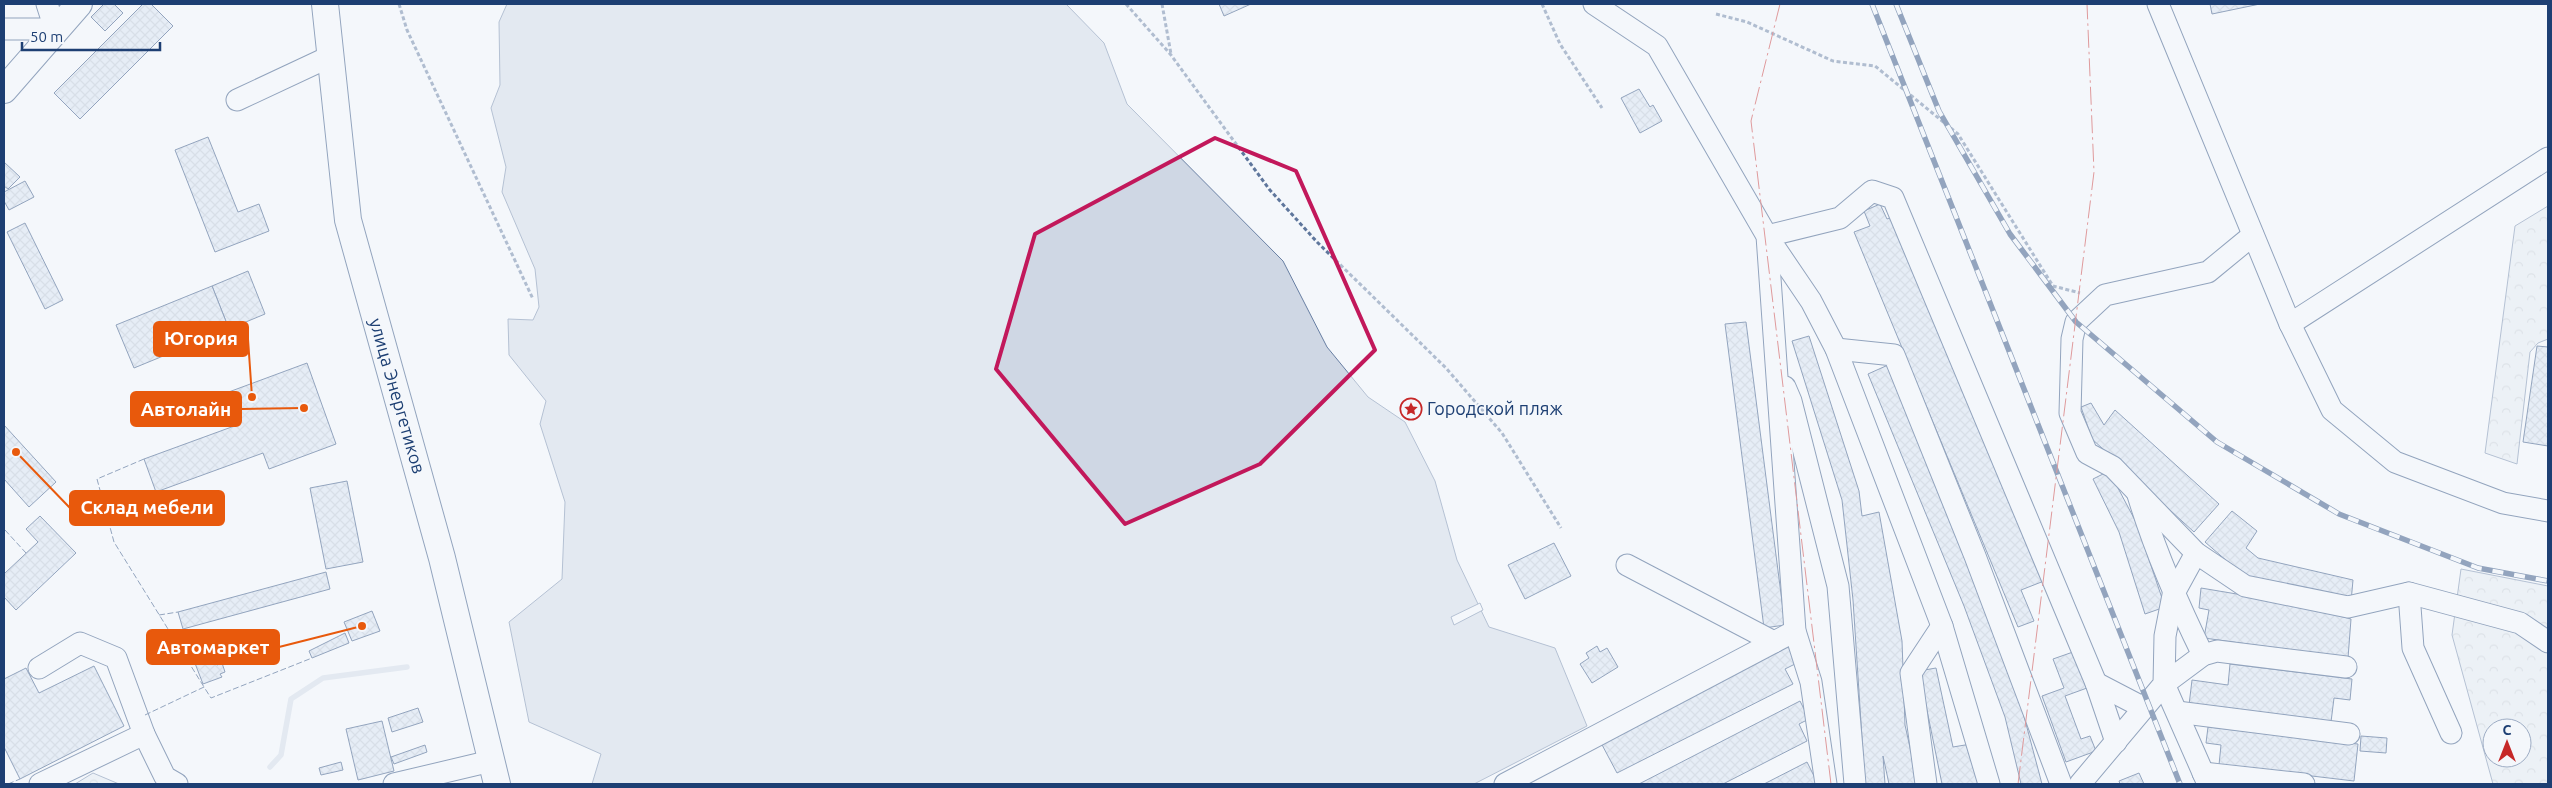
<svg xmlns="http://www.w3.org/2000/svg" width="2552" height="788" font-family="Ubuntu,sans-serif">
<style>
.forest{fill:url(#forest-crowns);stroke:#687fa3;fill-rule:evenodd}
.water{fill:#cfd7e4;stroke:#687fa3}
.pier{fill:#f4f7fb;stroke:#687fa3}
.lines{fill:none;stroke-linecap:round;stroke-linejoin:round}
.stream{stroke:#cfd7e4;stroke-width:5.5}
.building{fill:url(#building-cross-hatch);stroke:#1d3f73}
.minor-casing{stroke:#1d3f73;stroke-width:23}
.major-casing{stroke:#1d3f73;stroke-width:28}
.path{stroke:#5e769c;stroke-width:3;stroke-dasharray:4 2.5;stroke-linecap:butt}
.minor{stroke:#f4f7fb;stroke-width:21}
.major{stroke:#f4f7fb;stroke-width:26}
.rail-casing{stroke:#1d3f73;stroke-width:5.5}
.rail{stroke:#f4f7fb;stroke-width:4;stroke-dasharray:11;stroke-linecap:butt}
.fence{stroke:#1d3f73;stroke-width:1;stroke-dasharray:6 2.5;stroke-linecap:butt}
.power{stroke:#c62828;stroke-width:1;stroke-dasharray:18 4 2.5 4;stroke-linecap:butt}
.marked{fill:none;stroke:#c2185b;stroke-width:4;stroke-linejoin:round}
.labels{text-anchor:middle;stroke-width:4;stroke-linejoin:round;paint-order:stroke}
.street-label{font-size:18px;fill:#1d3f73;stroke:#f4f7fb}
.poi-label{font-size:18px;fill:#1d3f73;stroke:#f4f7fb;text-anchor:start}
.leader{fill:none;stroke:#e8590c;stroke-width:2}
.callout-dot{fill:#e8590c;stroke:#f4f7fb;stroke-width:2}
.callout{fill:#e8590c;stroke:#e8590c;stroke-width:2}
.callout-label{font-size:19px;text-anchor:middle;font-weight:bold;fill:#fff}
</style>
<defs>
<pattern id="forest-crowns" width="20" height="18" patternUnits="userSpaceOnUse" patternTransform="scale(1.25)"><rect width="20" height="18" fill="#e3e9f0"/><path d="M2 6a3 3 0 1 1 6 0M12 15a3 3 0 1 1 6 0" fill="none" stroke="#c2c9d1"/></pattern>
<pattern id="building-cross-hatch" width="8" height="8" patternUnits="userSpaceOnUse" patternTransform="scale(1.25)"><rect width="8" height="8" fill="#d5e0f0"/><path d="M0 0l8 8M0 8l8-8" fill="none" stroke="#b6c1d1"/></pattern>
</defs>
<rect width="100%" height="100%" fill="#f4f7fb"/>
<!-- forest -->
<g class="forest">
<path d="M2548,206V339L2538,343L2530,352L2517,464L2485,453L2515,226Z"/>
<path d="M2461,569L2548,586V784H2493L2452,635ZM2492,728H2522V758H2492Z"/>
<path d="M93,773L119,784H75Z"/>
</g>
<!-- water -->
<path class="water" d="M507,4H1066L1104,43L1127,104L1283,261L1327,347L1368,397L1405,422L1435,481L1457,560L1489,627L1555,648L1587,726L1474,784H592L601,754L529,722L509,622L562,579L565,502L540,424L546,401L509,355L508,319L533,320L539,307L535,269L502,192L506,167L491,108L500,85L499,22Z"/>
<!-- pier -->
<path class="pier" d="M1480,603L1483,610L1454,625L1451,617Z"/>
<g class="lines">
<!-- stream -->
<path class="stream" d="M270,767L281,755L291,699L323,678L407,667"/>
</g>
<!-- building -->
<g class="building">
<path d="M104,4H114L123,13L105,31L91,17Z"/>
<path d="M143,4H151L173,26L80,119L54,93Z"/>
<path d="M1219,4H1251L1224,16Z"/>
<path d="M2210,4H2260L2212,14Z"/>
<path d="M1639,89L1650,107L1653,105L1662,121L1640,133L1621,98Z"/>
<path d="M208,137L238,212L259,204L269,231L215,252L175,150Z"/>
<path d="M4,162L20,177L8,189L4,186Z"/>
<path d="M25,181L34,197L9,210L4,201V192Z"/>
<path d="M1880,204L1887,219L1892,217L2044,581L2021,590L2034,621L2018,627L1854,232L1870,226L1864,211Z"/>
<path d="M25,223L63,300L45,309L7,232Z"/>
<path d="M248,271L265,314L229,329L212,286Z"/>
<path d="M212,286L229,329L134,368L116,325Z"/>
<path d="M1746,322L1785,625L1764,628L1725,324Z"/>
<path d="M1809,336L1859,491L1862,516L1879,512L1902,641L1905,725L1918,784H1889L1883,756L1885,784H1865L1853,600L1842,500L1792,341Z"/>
<path d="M2537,346L2548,347V446L2523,442Z"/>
<path d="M307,363L336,444L269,469L263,453L156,492L144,459L237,425L226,393Z"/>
<path d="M1888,365L2017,690L2042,784H2021L2005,717L1964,606L1868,374Z"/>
<path d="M2091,403L2104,425L2115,410L2219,504L2194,532L2092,439L2081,407Z"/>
<path d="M4,425L56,482L29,507L4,479Z"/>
<path d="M2109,471L2137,524L2165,607L2145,614L2119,532L2093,479Z"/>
<path d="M347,481L363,562L326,569L310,488Z"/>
<path d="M2232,511L2257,531L2246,548L2258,558L2353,580L2351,602L2243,575L2205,542Z"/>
<path d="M40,516L76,553L16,610L4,597V574L38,542L26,529Z"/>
<path d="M1554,543L1571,576L1525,599L1508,565Z"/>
<path d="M326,572L330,589L183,629L178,612Z"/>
<path d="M2201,588L2302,605L2351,619L2348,658L2204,638L2209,610L2199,608Z"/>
<path d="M372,611L380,631L352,641L344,622Z"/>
<path d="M205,633L217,665L222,663L225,672L220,674L222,677L203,684L186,640Z"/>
<path d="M345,633L349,643L312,658L309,651Z"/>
<path d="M1791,645L1799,662L1785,669L1793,684L1617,773L1600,741Z"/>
<path d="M1597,646L1600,652L1607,648L1618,667L1592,683L1580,664L1589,658L1586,653Z"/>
<path d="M2073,652L2087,688L2065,696L2081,739L2090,736L2096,751L2066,762L2042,696L2064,688L2053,659Z"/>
<path d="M2230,664L2352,679L2350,700L2334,698L2331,722L2189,705L2192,680L2228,685Z"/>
<path d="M94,666L124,726L20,779L4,747V679L26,668L39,693Z"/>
<path d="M1936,668L1953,747L1971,744L1979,784H1942L1919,671Z"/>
<path d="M1800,701L1809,719L1799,724L1807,741L1723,784H1639Z"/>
<path d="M418,708L423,722L392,732L388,718Z"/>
<path d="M382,721L394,771L358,780L346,729Z"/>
<path d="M2208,727L2358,744L2354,781L2219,765L2221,745L2206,743Z"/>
<path d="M2361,736L2387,738L2386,753L2360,751Z"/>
<path d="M425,745L427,752L394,764L391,757Z"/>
<path d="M341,762L343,770L321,775L319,768Z"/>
<path d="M1807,762L1818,784H1764Z"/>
<path d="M2139,773L2144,784H2120L2119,781Z"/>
</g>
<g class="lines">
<!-- minor casing -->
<g class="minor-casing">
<g id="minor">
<path d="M1594,4L1657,46L1767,236L1795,631L1811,682L1826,784"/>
<path d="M2158,4L2290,324L2332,410L2395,462L2503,503L2548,511"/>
<path d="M4,29H55L47,4"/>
<path d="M237,100L331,56"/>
<path d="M2253,235L2208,272L2105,295L2076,322L2072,339L2070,413L2087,453L2113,467L2196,553L2245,586L2348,607L2409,593L2520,623L2548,642"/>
<path d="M2290,324L2548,158"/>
<path d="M1836,349L1894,355L1975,556L2061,784"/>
<path d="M1785,387L1791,401L1838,586L1855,784"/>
<path d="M2138,495C2155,551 2177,602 2203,655"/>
<path d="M1627,565L1774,642"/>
<path d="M2409,593L2413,648L2451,733"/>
<path d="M39,668L80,643L116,658L144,734L165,777L177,784"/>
<path d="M2096,683L2144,708"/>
<path d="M2177,712L2349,734"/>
<path d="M2203,773L2304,784"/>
<path d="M40,784L144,734"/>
<path d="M394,784L491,761"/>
<path d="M1505,784L1795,631"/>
<path d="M1926,784L1911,673L1942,626"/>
<path d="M1989,784L1942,626L1836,349L1811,301L1767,236L1840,218L1872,191L1893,198L2096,683L2116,742"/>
<path d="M2080,784L2164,684L2165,636L2173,595L2196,553"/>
<path d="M2208,784L2164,684L2203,655L2217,651L2346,667"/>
</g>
</g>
<!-- major casing -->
<g class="major-casing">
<g id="major">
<path d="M325,4L348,220L442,558L497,784"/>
<path d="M4,90L79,4"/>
</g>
</g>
<!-- path -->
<g class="path">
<path d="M399,4L407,30L533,299"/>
<path d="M1126,4L1171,55L1269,189L1317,242L1446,368L1502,433L1561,528"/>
<path d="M1162,4L1171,54"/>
<path d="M1542,4L1560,44L1602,108"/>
<path d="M1716,14L1747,22L1833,61L1875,66L1958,134L2053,286L2080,293"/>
</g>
<!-- minor -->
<use href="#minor" class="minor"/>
<!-- major -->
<use href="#major" class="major"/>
<!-- rail casing -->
<g class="rail-casing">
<g id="rail">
<path d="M1872,4L2180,784"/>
<path d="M1896,4L1939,111L2010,234L2076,322L2217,442L2339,514L2478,568L2548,581"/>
</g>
</g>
<!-- rail -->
<use href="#rail" class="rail"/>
<!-- fence -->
<g class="fence">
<path d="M144,459L97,479L114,542L204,687"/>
<path d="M5,530L26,553"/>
<path d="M159,615L178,612"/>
<path d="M145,715L204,687L211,698L312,658"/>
<path d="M8,784L20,779"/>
</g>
<!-- power -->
<g class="power">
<path d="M1780,4L1751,121L1831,784"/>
<path d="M2018,784L2094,172L2087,4"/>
</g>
</g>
<!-- marked area -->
<path d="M0 0H2552V788H0ZM1215,138L1296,171L1375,350L1260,464L1125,524L996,369L1035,234Z" fill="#f4f7fb" fill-opacity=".55" fill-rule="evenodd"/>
<path class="marked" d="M1215,138L1296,171L1375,350L1260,464L1125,524L996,369L1035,234Z"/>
<!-- icons -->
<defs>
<g id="sight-ring" transform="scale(1.125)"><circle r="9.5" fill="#f4f7fb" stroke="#c62828" stroke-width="1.5"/><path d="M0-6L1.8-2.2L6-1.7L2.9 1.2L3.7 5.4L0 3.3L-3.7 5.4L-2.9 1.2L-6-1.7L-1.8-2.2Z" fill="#c62828"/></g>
</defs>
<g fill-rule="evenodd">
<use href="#sight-ring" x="1411" y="409"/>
</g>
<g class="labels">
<!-- street labels -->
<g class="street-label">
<text transform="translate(397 396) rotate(74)" y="6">улица Энергетиков</text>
</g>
<!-- poi labels -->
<g class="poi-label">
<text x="1427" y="415">Городской пляж</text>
</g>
</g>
<!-- callouts -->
<path class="leader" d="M252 397L248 339M304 408L241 409M16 452L70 508M362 626L279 647"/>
<g class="callout-dot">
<circle cx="252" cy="397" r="5"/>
<circle cx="304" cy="408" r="5"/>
<circle cx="16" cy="452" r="5"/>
<circle cx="362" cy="626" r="5"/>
</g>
<g class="callout">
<rect x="154" y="322" width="94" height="34" rx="5"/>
<rect x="131" y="392" width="110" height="34" rx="5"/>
<rect x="70" y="491" width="154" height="34" rx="5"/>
<rect x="147" y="630" width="132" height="34" rx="5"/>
</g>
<g class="callout-label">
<text x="201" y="345">Югория</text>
<text x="186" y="416">Автолайн</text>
<text x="147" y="514">Склад мебели</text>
<text x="213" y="654">Автомаркет</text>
</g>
<!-- border -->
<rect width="2552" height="788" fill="none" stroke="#1d3f73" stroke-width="10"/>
<!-- north arrow -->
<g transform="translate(2507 743)"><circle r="24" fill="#f4f7fb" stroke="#9eadc5"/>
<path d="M0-4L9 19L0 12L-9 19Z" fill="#c62828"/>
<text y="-8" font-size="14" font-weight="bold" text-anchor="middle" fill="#1d3f73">С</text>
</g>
<!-- scale -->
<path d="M22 42v8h138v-8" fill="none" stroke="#1d3f73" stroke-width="2.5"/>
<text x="30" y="42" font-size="15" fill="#1d3f73" stroke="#f4f7fb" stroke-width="4" paint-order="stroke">50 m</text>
</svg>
